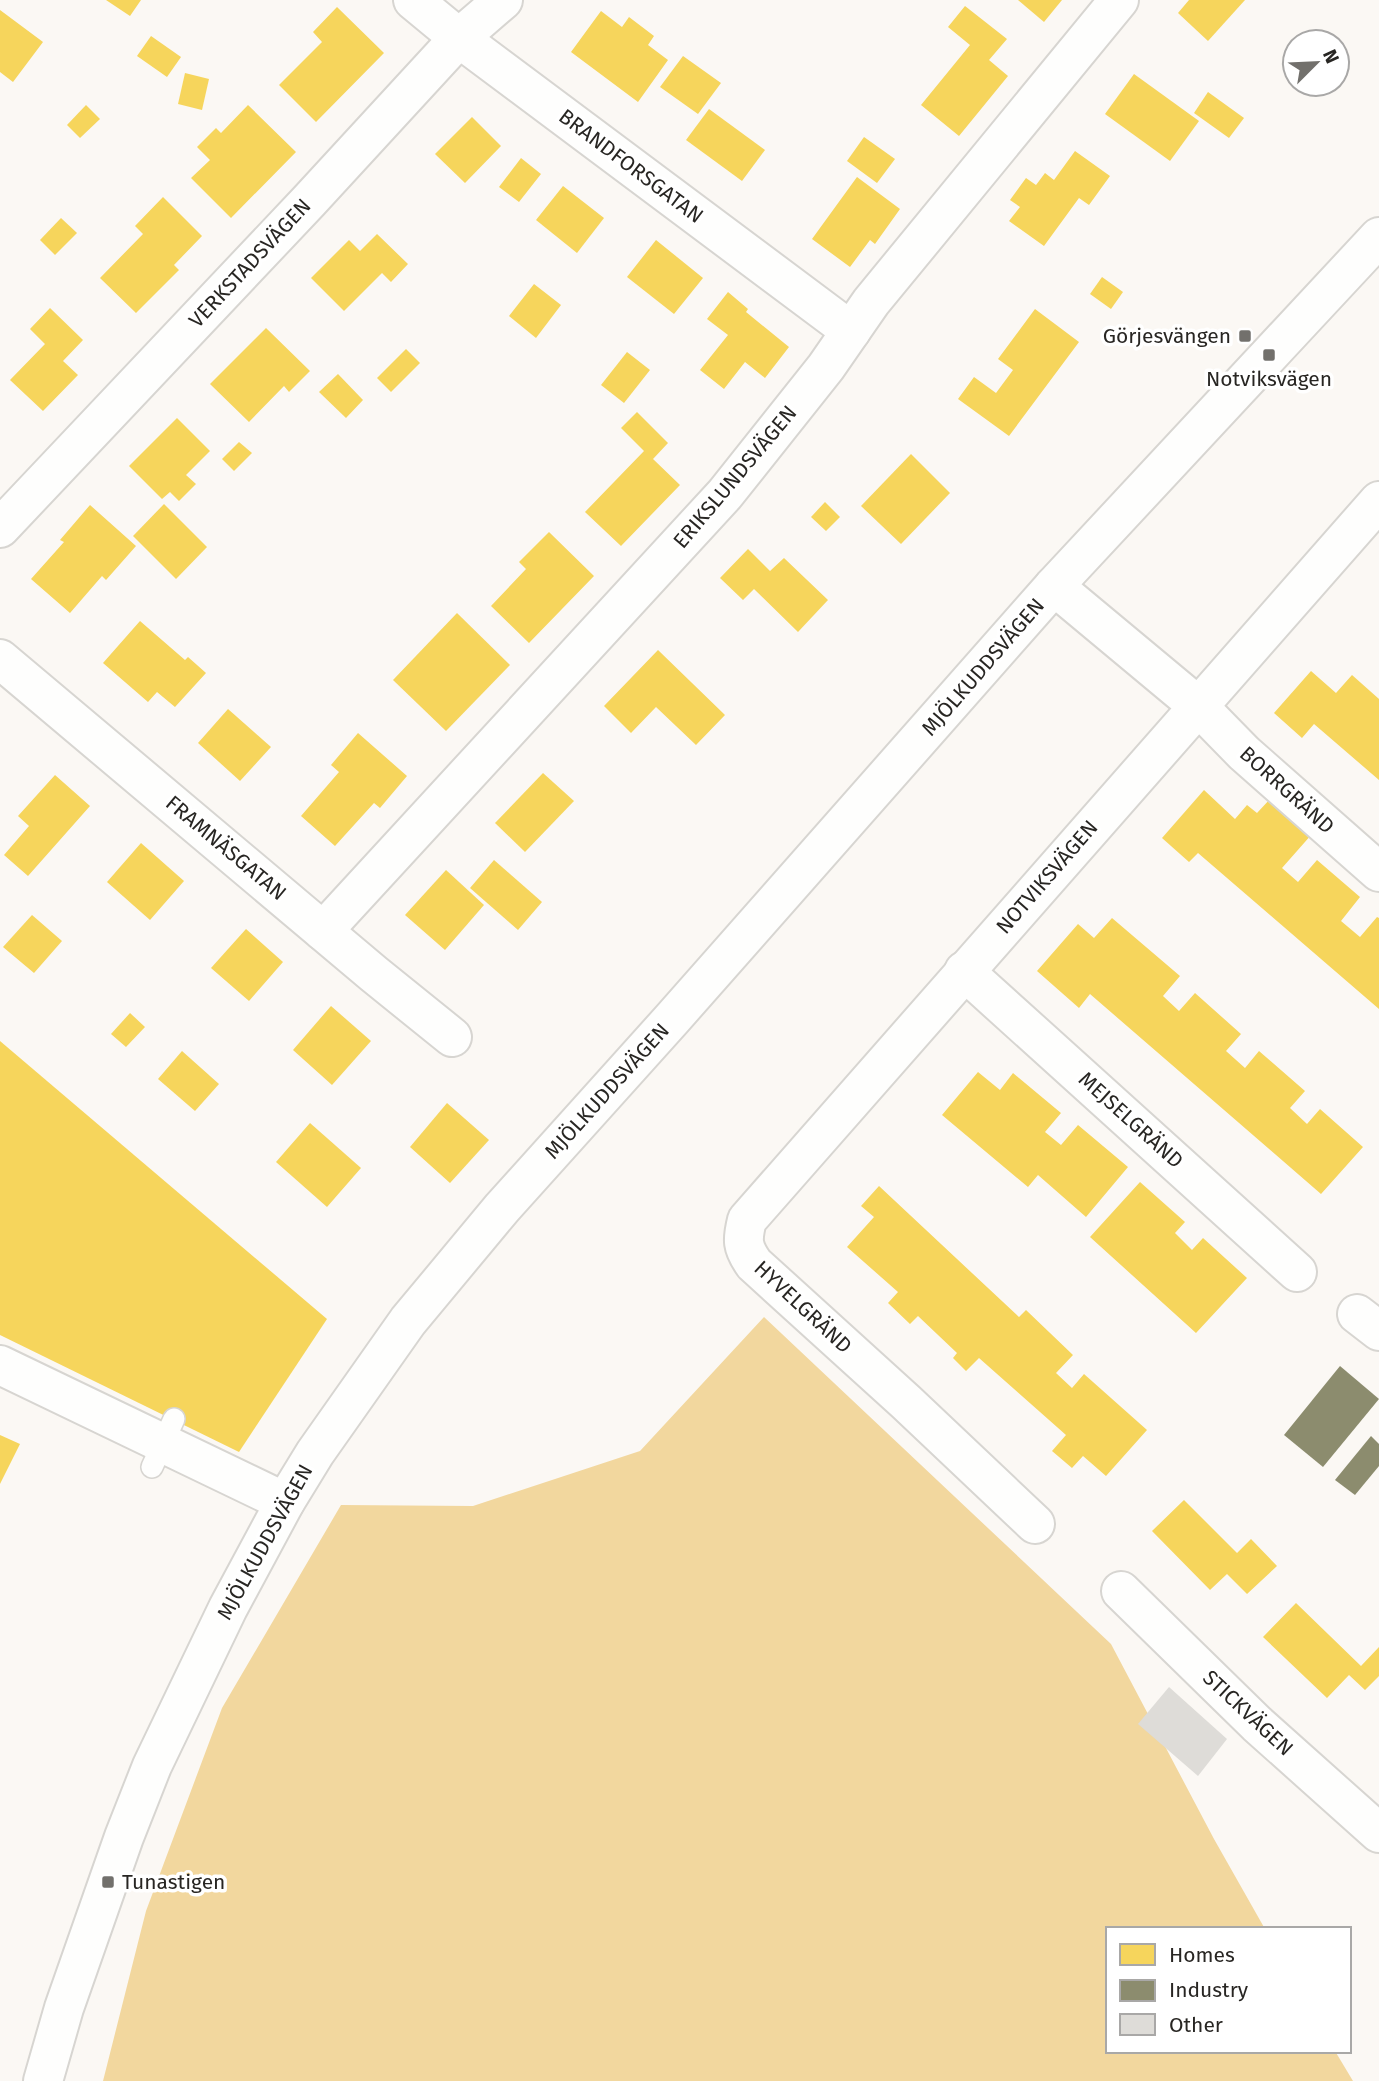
<svg xmlns="http://www.w3.org/2000/svg" width="1379" height="2081" font-family="'Fira Sans',sans-serif">
<style>
.forest{fill:#f2d79e}
.homes{fill:#f6d55c}
.industry{fill:#8c8c6e}
.building{fill:#dedcd8}
.lines{fill:none;stroke-linecap:round;stroke-linejoin:round}
.service-casing{stroke:#d7d5d1;stroke-width:24}
.minor-casing{stroke:#d7d5d1;stroke-width:42}
.tertiary-casing{stroke:#d7d5d1;stroke-width:42}
.service{stroke:#fefefd;stroke-width:21}
.minor{stroke:#fefefd;stroke-width:38}
.tertiary{stroke:#fefefd;stroke-width:38}
.poi-dot{fill:#72706c;stroke:#fff;stroke-width:2.5}
.labels{text-anchor:middle;stroke-width:7;stroke-linejoin:round;paint-order:stroke}
.street-label{font-size:21px;fill:#282623;stroke:#fff}
.poi-label{font-size:21px;fill:#282623;stroke:#fff;text-anchor:end}
</style>
<rect width="100%" height="100%" fill="#fbf8f4"/>
<!-- forest -->
<path class="forest" d="M764,1317L1111,1644L1214,1839L1265,1929H1108V2051H1335L1353,2081H103L146,1911L222,1708L341,1505L473,1506L640,1451Z"/>
<!-- homes -->
<g class="homes">
<path d="M106,0H141L130,16Z"/>
<path d="M1018,0H1062L1044,22Z"/>
<path d="M1189,0H1245L1208,41L1178,13Z"/>
<path d="M965,6L1007,39L989,60L1008,76L959,136L921,105L970,45L948,27Z"/>
<path d="M337,7L384,53L316,122L279,85L322,42L313,32Z"/>
<path d="M0,10L43,42L13,82L0,72Z"/>
<path d="M601,11L622,27L629,17L654,36L648,45L668,60L638,102L571,52Z"/>
<path d="M151,36L181,57L167,77L137,56Z"/>
<path d="M683,56L721,83L698,114L660,87Z"/>
<path d="M185,73L209,79L202,110L178,104Z"/>
<path d="M1134,74L1199,121L1170,161L1105,114Z"/>
<path d="M1208,92L1244,118L1229,138L1194,113Z"/>
<path d="M86,105L100,119L80,138L67,125Z"/>
<path d="M248,105L296,152L231,218L191,178L210,160L197,147L216,128L221,133Z"/>
<path d="M709,109L765,150L742,181L686,140Z"/>
<path d="M472,117L501,146L465,183L435,154Z"/>
<path d="M864,137L895,159L877,183L847,161Z"/>
<path d="M1075,151L1110,176L1089,205L1079,198L1044,246L1009,221L1020,207L1010,200L1026,178L1036,185L1045,173L1054,180Z"/>
<path d="M521,158L541,174L519,202L499,187Z"/>
<path d="M857,177L900,209L875,244L870,240L850,267L812,239Z"/>
<path d="M563,186L604,218L577,253L536,220Z"/>
<path d="M163,197L202,236L174,265L179,270L136,313L100,278L143,234L135,226Z"/>
<path d="M61,218L77,233L55,255L40,240Z"/>
<path d="M377,234L408,264L391,282L382,273L344,311L311,278L349,240L360,251Z"/>
<path d="M656,240L703,278L674,314L627,277Z"/>
<path d="M1102,277L1123,292L1111,309L1090,294Z"/>
<path d="M534,284L561,305L536,338L509,316Z"/>
<path d="M728,292L748,309L746,312L789,347L765,378L745,362L724,389L700,370L728,335L707,319Z"/>
<path d="M50,308L83,340L63,361L78,375L43,411L10,380L45,344L30,329Z"/>
<path d="M1035,309L1079,342L1009,436L958,399L974,377L996,393L1013,370L998,359Z"/>
<path d="M266,328L310,371L289,392L284,386L249,422L210,384Z"/>
<path d="M406,349L420,363L391,392L377,378Z"/>
<path d="M627,352L650,370L624,403L601,385Z"/>
<path d="M338,374L363,400L346,418L319,392Z"/>
<path d="M637,412L668,443L653,459L680,485L621,546L585,512L644,451L621,428Z"/>
<path d="M177,418L210,451L186,475L196,484L179,501L170,492L162,499L129,466Z"/>
<path d="M239,442L252,453L234,471L222,459Z"/>
<path d="M911,454L950,493L901,544L861,506Z"/>
<path d="M825,502L840,517L826,531L811,517Z"/>
<path d="M164,504L207,547L176,579L133,536Z"/>
<path d="M90,505L136,546L106,580L102,576L70,613L31,579L64,542L60,540Z"/>
<path d="M549,532L594,576L529,643L491,606L526,569L519,562Z"/>
<path d="M748,549L770,571L784,558L828,600L798,632L754,589L743,600L720,578Z"/>
<path d="M457,613L510,665L446,731L393,680Z"/>
<path d="M140,621L185,660L188,657L206,673L175,707L157,692L148,702L103,663Z"/>
<path d="M658,650L725,715L696,745L656,707L631,733L604,706Z"/>
<path d="M1311,671L1336,693L1352,675L1379,699V780L1314,724L1302,738L1274,713Z"/>
<path d="M228,709L271,747L240,781L198,743Z"/>
<path d="M358,733L407,776L380,808L374,803L335,846L301,816L339,772L331,765Z"/>
<path d="M543,773L574,801L525,852L495,823Z"/>
<path d="M55,775L90,806L28,876L4,855L29,826L18,816Z"/>
<path d="M1204,790L1235,819L1247,805L1257,813L1271,798L1312,834L1282,868L1298,882L1317,860L1360,897L1341,921L1360,937L1377,917L1379,918V1009L1198,853L1189,862L1162,838Z"/>
<path d="M141,843L184,881L150,920L107,882Z"/>
<path d="M494,860L542,902L518,930L470,888Z"/>
<path d="M446,870L484,905L445,950L405,915Z"/>
<path d="M32,915L62,941L34,973L3,947Z"/>
<path d="M1112,918L1180,976L1163,996L1179,1011L1195,993L1241,1034L1226,1051L1245,1068L1259,1051L1305,1091L1290,1108L1307,1124L1320,1109L1363,1147L1321,1194L1090,994L1079,1008L1037,971L1078,924L1094,938Z"/>
<path d="M246,929L283,962L249,1001L211,968Z"/>
<path d="M331,1006L371,1041L332,1085L293,1050Z"/>
<path d="M130,1013L145,1027L126,1047L111,1034Z"/>
<path d="M0,1041L327,1319L239,1452L0,1335Z"/>
<path d="M182,1051L219,1084L195,1111L158,1079Z"/>
<path d="M978,1072L1000,1090L1013,1073L1061,1113L1045,1132L1061,1145L1078,1125L1128,1167L1086,1217L1038,1175L1028,1187L942,1115Z"/>
<path d="M447,1103L489,1140L450,1183L410,1147Z"/>
<path d="M310,1123L361,1168L327,1207L276,1162Z"/>
<path d="M1140,1182L1185,1222L1175,1233L1192,1250L1203,1238L1247,1278L1196,1333L1090,1237Z"/>
<path d="M879,1186L1019,1317L1026,1310L1073,1355L1056,1373L1072,1388L1084,1374L1147,1430L1106,1476L1083,1456L1072,1468L1052,1451L1066,1435L979,1358L966,1371L953,1358L957,1353L918,1316L910,1324L888,1303L898,1292L847,1247L874,1217L861,1206Z"/>
<path d="M0,1435L20,1444L0,1484Z"/>
<path d="M1184,1500L1237,1553L1251,1539L1277,1566L1247,1594L1227,1574L1210,1590L1152,1531Z"/>
<path d="M1296,1603L1361,1666L1379,1647V1676L1365,1690L1349,1675L1327,1698L1263,1637Z"/>
</g>
<!-- industry -->
<g class="industry">
<path d="M1340,1366L1379,1399L1323,1467L1284,1435Z"/>
<path d="M1371,1436L1379,1444V1466L1355,1495L1335,1480Z"/>
</g>
<!-- building -->
<path class="building" d="M1169,1687L1227,1739L1198,1776L1138,1724Z"/>
<g class="lines">
<!-- service casing -->
<g class="service-casing">
<path id="service" d="M152,1467L174,1419"/>
</g>
<!-- minor casing -->
<g class="minor-casing">
<g id="minor">
<path d="M413,0L459,38L851,331"/>
<path d="M0,528L309,201L459,38L503,0"/>
<path d="M1054,586L1198,706L1244,753L1379,872"/>
<path d="M0,659L374,974L452,1037"/>
<path d="M323,931L725,494L826,367L871,302L1119,0"/>
<path d="M964,971L1297,1272"/>
<path d="M1357,1314L1379,1331"/>
<path d="M0,1365L285,1502"/>
<path d="M1035,1524L906,1402L754,1264C742,1247 742,1240 747,1220L1379,501"/>
<path d="M1121,1591L1257,1724L1379,1833"/>
</g>
</g>
<!-- tertiary casing -->
<g class="tertiary-casing">
<path id="tertiary" d="M43,2081L64,2008L124,1837L152,1766L228,1608L285,1502L315,1453L408,1321L502,1208L672,1019L1054,586L1379,237"/>
</g>
<!-- service -->
<use href="#service" class="service"/>
<!-- minor -->
<use href="#minor" class="minor"/>
<!-- tertiary -->
<use href="#tertiary" class="tertiary"/>
</g>
<!-- markers -->
<g class="poi-dot">
<rect x="1238" y="329" width="14" height="14" rx="3.5"/>
<rect x="1262" y="348" width="14" height="14" rx="3.5"/>
<rect x="101" y="1875" width="14" height="14" rx="3.5"/>
</g>
<g class="labels">
<!-- street labels -->
<g class="street-label">
<text transform="translate(631 166) rotate(37)" y="7">BRANDFORSGATAN</text>
<text transform="translate(250 263) rotate(-47)" y="7">VERKSTADSVÄGEN</text>
<text transform="translate(735 477) rotate(-50)" y="7">ERIKSLUNDSVÄGEN</text>
<text transform="translate(983 667) rotate(-49)" y="7">MJÖLKUDDSVÄGEN</text>
<text transform="translate(1287 790) rotate(42)" y="7">BORRGRÄND</text>
<text transform="translate(226 848) rotate(40)" y="7">FRAMNÄSGATAN</text>
<text transform="translate(1047 877) rotate(-49)" y="7">NOTVIKSVÄGEN</text>
<text transform="translate(607 1091) rotate(-48)" y="7">MJÖLKUDDSVÄGEN</text>
<text transform="translate(1131 1120) rotate(42)" y="7">MEJSELGRÄND</text>
<text transform="translate(803 1307) rotate(43)" y="7">HYVELGRÄND</text>
<text transform="translate(265 1542) rotate(-61)" y="7">MJÖLKUDDSVÄGEN</text>
<text transform="translate(1248 1713) rotate(43)" y="7">STICKVÄGEN</text>
</g>
<!-- poi labels -->
<g class="poi-label">
<text x="1231" y="343">Görjesvängen</text>
<text x="1269" y="386" text-anchor="middle">Notviksvägen</text>
<text x="122" y="1889" text-anchor="start">Tunastigen</text>
</g>
</g>
<!-- legend -->
<rect x="1106" y="1927" width="245" height="126" fill="#ffffff" stroke="#a9a8a7" stroke-width="2"/>
<rect x="1120" y="1944" width="35" height="21" fill="#f6d55c" stroke="#a9a8a7" stroke-width="2"/>
<text x="1169" y="1962" font-size="21" fill="#282623">Homes</text>
<rect x="1120" y="1980" width="35" height="21" fill="#8c8c6e" stroke="#a9a8a7" stroke-width="2"/>
<text x="1169" y="1997" font-size="21" fill="#282623">Industry</text>
<rect x="1120" y="2014" width="35" height="21" fill="#dedcd8" stroke="#a9a8a7" stroke-width="2"/>
<text x="1169" y="2032" font-size="21" fill="#282623">Other</text>
<!-- north arrow -->
<g transform="translate(1316 63) rotate(66)"><circle r="33" fill="#ffffff" stroke="#a9a8a7" stroke-width="2"/>
<path d="M0-5L12 26L0 18L-12 26Z" fill="#72706c"/>
<text y="-10" font-size="19" font-weight="bold" text-anchor="middle" fill="#282623">N</text>
</g>
</svg>
